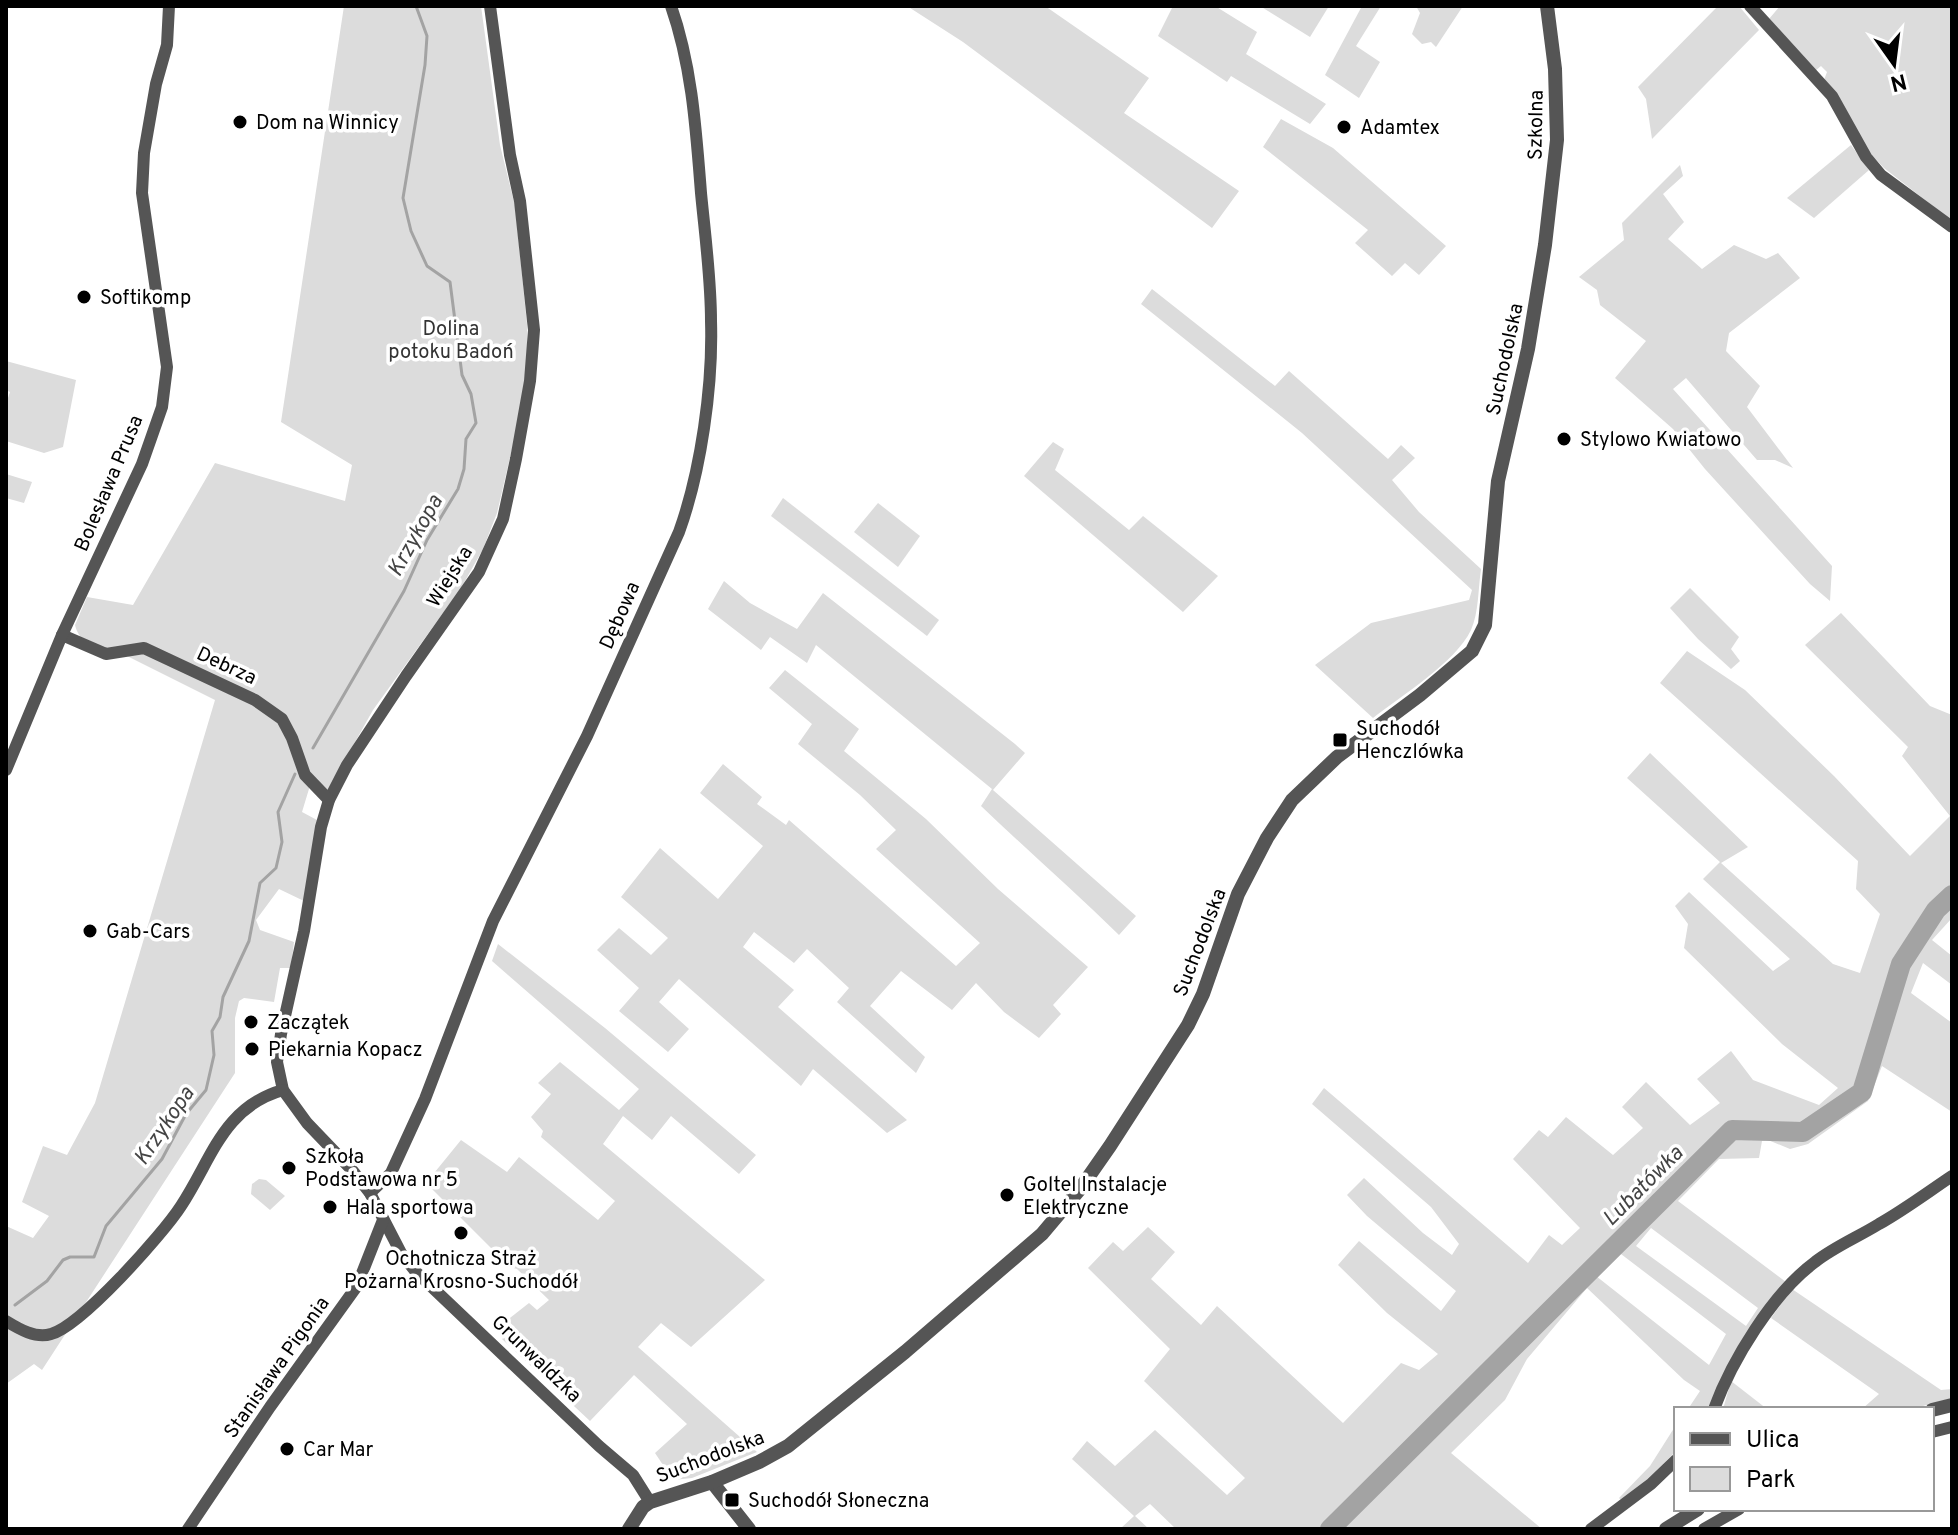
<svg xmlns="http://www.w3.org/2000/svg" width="1958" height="1535" font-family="Overpass,sans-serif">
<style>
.green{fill:#dcdcdc;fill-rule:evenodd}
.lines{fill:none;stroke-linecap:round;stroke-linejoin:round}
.stream{stroke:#a3a3a3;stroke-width:3}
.river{stroke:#a3a3a3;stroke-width:20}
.minor{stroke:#555;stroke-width:12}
.tertiary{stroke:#555;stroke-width:14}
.poi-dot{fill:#000;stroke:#fff;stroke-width:3}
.labels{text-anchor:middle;stroke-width:7;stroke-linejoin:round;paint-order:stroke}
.poi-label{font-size:20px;fill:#000;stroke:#fff;text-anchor:start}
.street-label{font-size:20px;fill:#000;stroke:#fff}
.park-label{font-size:20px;fill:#333;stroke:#fff}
.water-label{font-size:22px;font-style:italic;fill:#444;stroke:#fff}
</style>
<rect width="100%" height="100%" fill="#fff"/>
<!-- green -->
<g class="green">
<path d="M344,6H481L500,145L515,206L527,324V359L520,415L497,513L483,549L461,588L373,710L327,792L312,779L302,812L317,820L304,901L279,889L256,920L260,930L294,942L291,968H280L274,1002L244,998L239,1001L235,1018V1073L42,1370L34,1364L6,1384V1226L33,1238L49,1216L22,1202L43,1146L67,1155L95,1103L215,700L111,648C95,652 79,642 75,625L87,597L133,605L215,463L345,501L352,465L281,422Z"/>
<path d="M907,6H1045L1149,78L1124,113L1239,191L1212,228L963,42Z"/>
<path d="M1173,6H1215L1257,32L1246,54L1326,104L1310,124L1231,76L1227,82L1158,36Z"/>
<path d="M1260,6H1329L1310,37Z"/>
<path d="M1362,6H1381L1356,46L1380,62L1359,98L1325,75Z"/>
<path d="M1416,6H1463L1436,47L1431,42L1422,44L1412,34L1420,13Z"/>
<path d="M1718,6H1739L1759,30L1652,139L1646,99L1638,87Z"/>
<path d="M1780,6H1952V221L1884,168L1868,151L1824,80L1827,72L1821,66L1815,71L1769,19Z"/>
<path d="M1281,119L1333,148L1446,246L1419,275L1405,263L1392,276L1355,243L1368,230L1263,147Z"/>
<path d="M1851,145L1869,170L1814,218L1787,198Z"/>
<path d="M1680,165L1683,176L1663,194L1684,222L1668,239L1702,269L1734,245L1766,259L1778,253L1800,278L1729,333L1726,351L1760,386L1747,407L1793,468L1775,460H1757L1686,378L1673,389L1832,566L1830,601L1810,584L1705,469L1673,429L1615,378L1646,341L1600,305L1597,290L1579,277L1624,240L1622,223Z"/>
<path d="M1152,289L1275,386L1289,371L1388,459L1401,445L1415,458L1392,480L1419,512L1481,569C1478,589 1479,612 1471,630C1456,662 1401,696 1373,718L1315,665L1371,623L1469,600L1472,590L1302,433L1141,304Z"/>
<path d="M6,361L76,380L63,447L44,453L6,441V404L10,392L6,390Z"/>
<path d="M1053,442L1064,449L1055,470L1129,530L1143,516L1218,576L1183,612L1024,476Z"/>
<path d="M6,474L32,482L24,503L6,498Z"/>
<path d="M783,498L939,620L927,636L771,516Z"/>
<path d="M878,503L920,536L898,567L854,532Z"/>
<path d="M724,581L750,603L797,629L823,593L1015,744L1025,753L993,790L1136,916L1119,935C1074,891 1027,850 981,806L992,789L816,645L807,663L770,637L761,650L708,609Z"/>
<path d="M1690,588L1739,637L1731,649L1740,661L1731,669L1698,639L1670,608Z"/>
<path d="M1841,613L1930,706L1952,715V918L1932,940L1952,956V985L1923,963L1911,993L1952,1023V1112L1882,1066L1868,1101L1808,1144L1790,1149L1768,1140L1762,1141L1759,1158L1719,1159L1678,1201L1786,1282L1739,1344L1707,1409H1688L1700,1391L1684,1380L1587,1288L1527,1359L1505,1400L1451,1453L1542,1529H1176L1150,1504L1135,1516L1149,1529H1120L1134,1516L1072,1459L1087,1441L1115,1466L1155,1430L1227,1495L1245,1478L1144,1381L1170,1349L1088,1268L1113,1242L1123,1251L1148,1227L1175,1252L1151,1279L1201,1325L1217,1306L1343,1423L1401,1363L1419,1370L1438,1354L1387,1313L1338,1265L1359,1241L1441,1311L1456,1291L1367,1216L1347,1195L1364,1178L1423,1233L1452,1255L1459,1244L1431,1207L1312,1104L1324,1088L1528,1263L1549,1235L1562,1245L1580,1228L1513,1159L1539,1130L1548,1137L1566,1117L1613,1155L1643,1128L1622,1107L1646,1082L1690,1125L1720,1103L1697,1079L1731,1051L1753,1080L1819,1105L1838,1088L1782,1044L1684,948L1688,924L1675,906L1689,892L1773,971L1790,959L1703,879L1720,862L1627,778L1650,753L1748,847L1721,863L1833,964L1860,973L1880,914L1856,889L1858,861L1660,683L1687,651L1745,690L1834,776L1910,856L1950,816L1902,756L1908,747L1805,645ZM1651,1228L1758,1308L1746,1326L1636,1246ZM1617,1251L1726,1334L1709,1365L1596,1276Z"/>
<path d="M785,670L859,729L844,751L926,819L998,889L1088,967L1053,1005L1061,1014L1039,1038L1004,1012L976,983L952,1010L901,971L870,1006L925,1057L916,1073L837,1002L849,988L807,949L794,963L754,932L743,947L794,990L778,1007L907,1120L887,1133L813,1069L801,1086L679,979L659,1002L689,1029L668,1052L619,1011L639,988L597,950L619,928L651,955L668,938L621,897L660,848L718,899L763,846L700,793L723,764L762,797L757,804L786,825L789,820L956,966L980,943L876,849L896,830L860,795L798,744L812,724L769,688Z"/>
<path d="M498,944L605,1028L756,1155L739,1174L671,1116L652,1140L623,1116L603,1144L765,1280L691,1347L661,1323L638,1347L757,1452L692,1478L673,1480L655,1453L687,1424L634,1375L590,1421L502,1339L505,1334L497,1328L529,1303L537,1310L549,1300L517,1269L510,1267L426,1183L461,1140L507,1172L519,1157L598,1220L615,1201L541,1137L543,1131L531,1117L551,1094L538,1083L560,1062L619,1110L639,1089L492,961Z"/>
<path d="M259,1179L266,1180L285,1196L270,1210L251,1194L252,1184Z"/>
<path d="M1792,1289L1941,1390L1952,1389V1398L1912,1409H1862L1879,1394L1771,1318Z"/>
<path d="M1731,1381L1767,1409H1723Z"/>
<path d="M1676,1425V1451L1640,1488L1622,1501L1619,1498L1650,1466Z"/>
</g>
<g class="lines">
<!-- stream -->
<g class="stream">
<path d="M313,748L404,591L427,540L458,489L464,469L466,439L476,423L471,394L462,375L450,282L427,266L411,231L403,198L425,65L427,36L416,6"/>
<path d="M15,1305L47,1281L63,1260L70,1257H94L106,1226L162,1159L186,1114L206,1090L214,1055L212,1031L220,1017L223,997L249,941L260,883L276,868L282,842L278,812L295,774"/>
</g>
<!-- river -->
<path class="river" d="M1330,1529L1732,1130L1803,1132L1862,1092L1901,964L1936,910L1952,895"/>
<!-- minor -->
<g class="minor">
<path d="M490,6L510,155L520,201L534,330L530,381L516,459L503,519L479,572L406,676L347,765L329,800L321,827L304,931L281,1034L277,1062L283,1090L307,1123L352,1170L370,1193L401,1253L416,1272L599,1446L633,1475L650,1502"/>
<path d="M1750,6L1832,96L1866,157L1881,175L1952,227"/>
<path d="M62,635L106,654L144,648L255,700L282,719L292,738L305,775L329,800"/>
<path d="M6,770L62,635L142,464L162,407L167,367L142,193L144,153L156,84L167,45L169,6"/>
<path d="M370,1193L391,1173L425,1099L493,921L587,736L679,532C701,471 713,386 711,321C711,278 705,235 701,193C696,129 692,66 671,6"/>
<path d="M6,1321C19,1329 36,1339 51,1334C81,1326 163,1234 181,1206C212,1159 223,1107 283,1090"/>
<path d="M1714,1409C1732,1360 1773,1293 1815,1262C1834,1247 1858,1237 1879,1224C1904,1210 1928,1192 1952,1176"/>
<path d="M1932,1432L1952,1427"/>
<path d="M188,1529L270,1407L357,1286L383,1220"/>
<path d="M1591,1529L1651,1484L1676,1460"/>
<path d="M1704,1529L1739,1509"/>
</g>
<!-- tertiary -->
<g class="tertiary">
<path d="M1932,1410L1952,1405"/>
<path d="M712,1482L749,1529"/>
<path d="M629,1529L643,1507L650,1502L712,1482L759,1462L788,1446L905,1352L1042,1234L1080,1189L1110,1146L1188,1025L1203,994L1238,894L1267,838L1292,800L1337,757L1420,695L1472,651L1485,625L1498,481L1528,349L1545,245L1557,140L1555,69L1547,6"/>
<path d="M1666,1529L1698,1509"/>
</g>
</g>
<!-- markers -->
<g class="poi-dot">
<circle cx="240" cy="122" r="8"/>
<circle cx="1344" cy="127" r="8"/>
<circle cx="84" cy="297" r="8"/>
<circle cx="1564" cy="439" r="8"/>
<rect x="1332" y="732" width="16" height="16" rx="4"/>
<circle cx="90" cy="931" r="8"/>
<circle cx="251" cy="1022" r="8"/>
<circle cx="252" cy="1049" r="8"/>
<circle cx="289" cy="1168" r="8"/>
<circle cx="1007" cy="1195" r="8"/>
<circle cx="330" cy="1207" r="8"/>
<circle cx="461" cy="1233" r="8"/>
<circle cx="287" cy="1449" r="8"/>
<rect x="724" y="1492" width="16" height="16" rx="4"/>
</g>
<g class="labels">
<!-- poi labels -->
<g class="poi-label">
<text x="256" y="129">Dom na Winnicy</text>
<text x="1360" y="134">Adamtex</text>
<text x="100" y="304">Softikomp</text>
<text x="1580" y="446">Stylowo Kwiatowo</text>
<text x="1356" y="735">Suchodół<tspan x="1356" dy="23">Henczlówka</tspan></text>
<text x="106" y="938">Gab-Cars</text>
<text x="267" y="1029">Zaczątek</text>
<text x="268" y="1056">Piekarnia Kopacz</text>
<text x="305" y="1163">Szkoła<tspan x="305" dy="23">Podstawowa nr 5</tspan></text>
<text x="1023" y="1191">Goltel Instalacje<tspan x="1023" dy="23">Elektryczne</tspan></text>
<text x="346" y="1214">Hala sportowa</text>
<text x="461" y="1265" text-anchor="middle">Ochotnicza Straż<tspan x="461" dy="23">Pożarna Krosno-Suchodół</tspan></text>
<text x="303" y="1456">Car Mar</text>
<text x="748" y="1507">Suchodół Słoneczna</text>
</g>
<!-- street labels -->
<g class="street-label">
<text transform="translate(1535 125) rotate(-89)" y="7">Szkolna</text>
<text transform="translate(1504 359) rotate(-78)" y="7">Suchodolska</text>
<text transform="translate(108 483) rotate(-67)" y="7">Bolesława Prusa</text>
<text transform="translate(449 576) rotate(-58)" y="7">Wiejska</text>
<text transform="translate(619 615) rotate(-66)" y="7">Dębowa</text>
<text transform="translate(227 665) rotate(25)" y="7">Debrza</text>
<text transform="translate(1199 942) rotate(-69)" y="7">Suchodolska</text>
<text transform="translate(537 1358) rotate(44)" y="7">Grunwaldzka</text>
<text transform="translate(276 1367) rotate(-55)" y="7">Stanisława Pigonia</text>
<text transform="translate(710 1456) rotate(-21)" y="7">Suchodolska</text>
</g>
<!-- park labels -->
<g class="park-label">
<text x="451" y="335">Dolina<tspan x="451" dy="23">potoku Badoń</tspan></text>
</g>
<!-- water labels -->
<g class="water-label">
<text transform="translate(414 535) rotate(-61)" y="8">Krzykopa</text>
<text transform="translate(163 1125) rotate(-56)" y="8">Krzykopa</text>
<text transform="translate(1642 1185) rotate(-45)" y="8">Lubatówka</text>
</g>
</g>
<!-- border -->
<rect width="1958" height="1535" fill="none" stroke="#000000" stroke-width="16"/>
<!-- legend -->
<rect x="1674" y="1407" width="260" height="104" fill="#ffffff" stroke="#999999" stroke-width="2"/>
<rect x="1690" y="1433" width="40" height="12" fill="#555555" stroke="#999999" stroke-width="2"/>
<text x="1746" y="1447" font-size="24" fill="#000000">Ulica</text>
<rect x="1690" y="1467" width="40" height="24" fill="#dcdcdc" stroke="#999999" stroke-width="2"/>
<text x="1746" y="1487" font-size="24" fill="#000000">Park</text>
<!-- north arrow -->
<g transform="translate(1894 64) rotate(166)" stroke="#ffffff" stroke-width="6" paint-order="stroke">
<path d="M0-6L14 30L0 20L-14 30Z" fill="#000000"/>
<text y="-12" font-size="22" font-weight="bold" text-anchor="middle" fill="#000000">N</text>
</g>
</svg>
